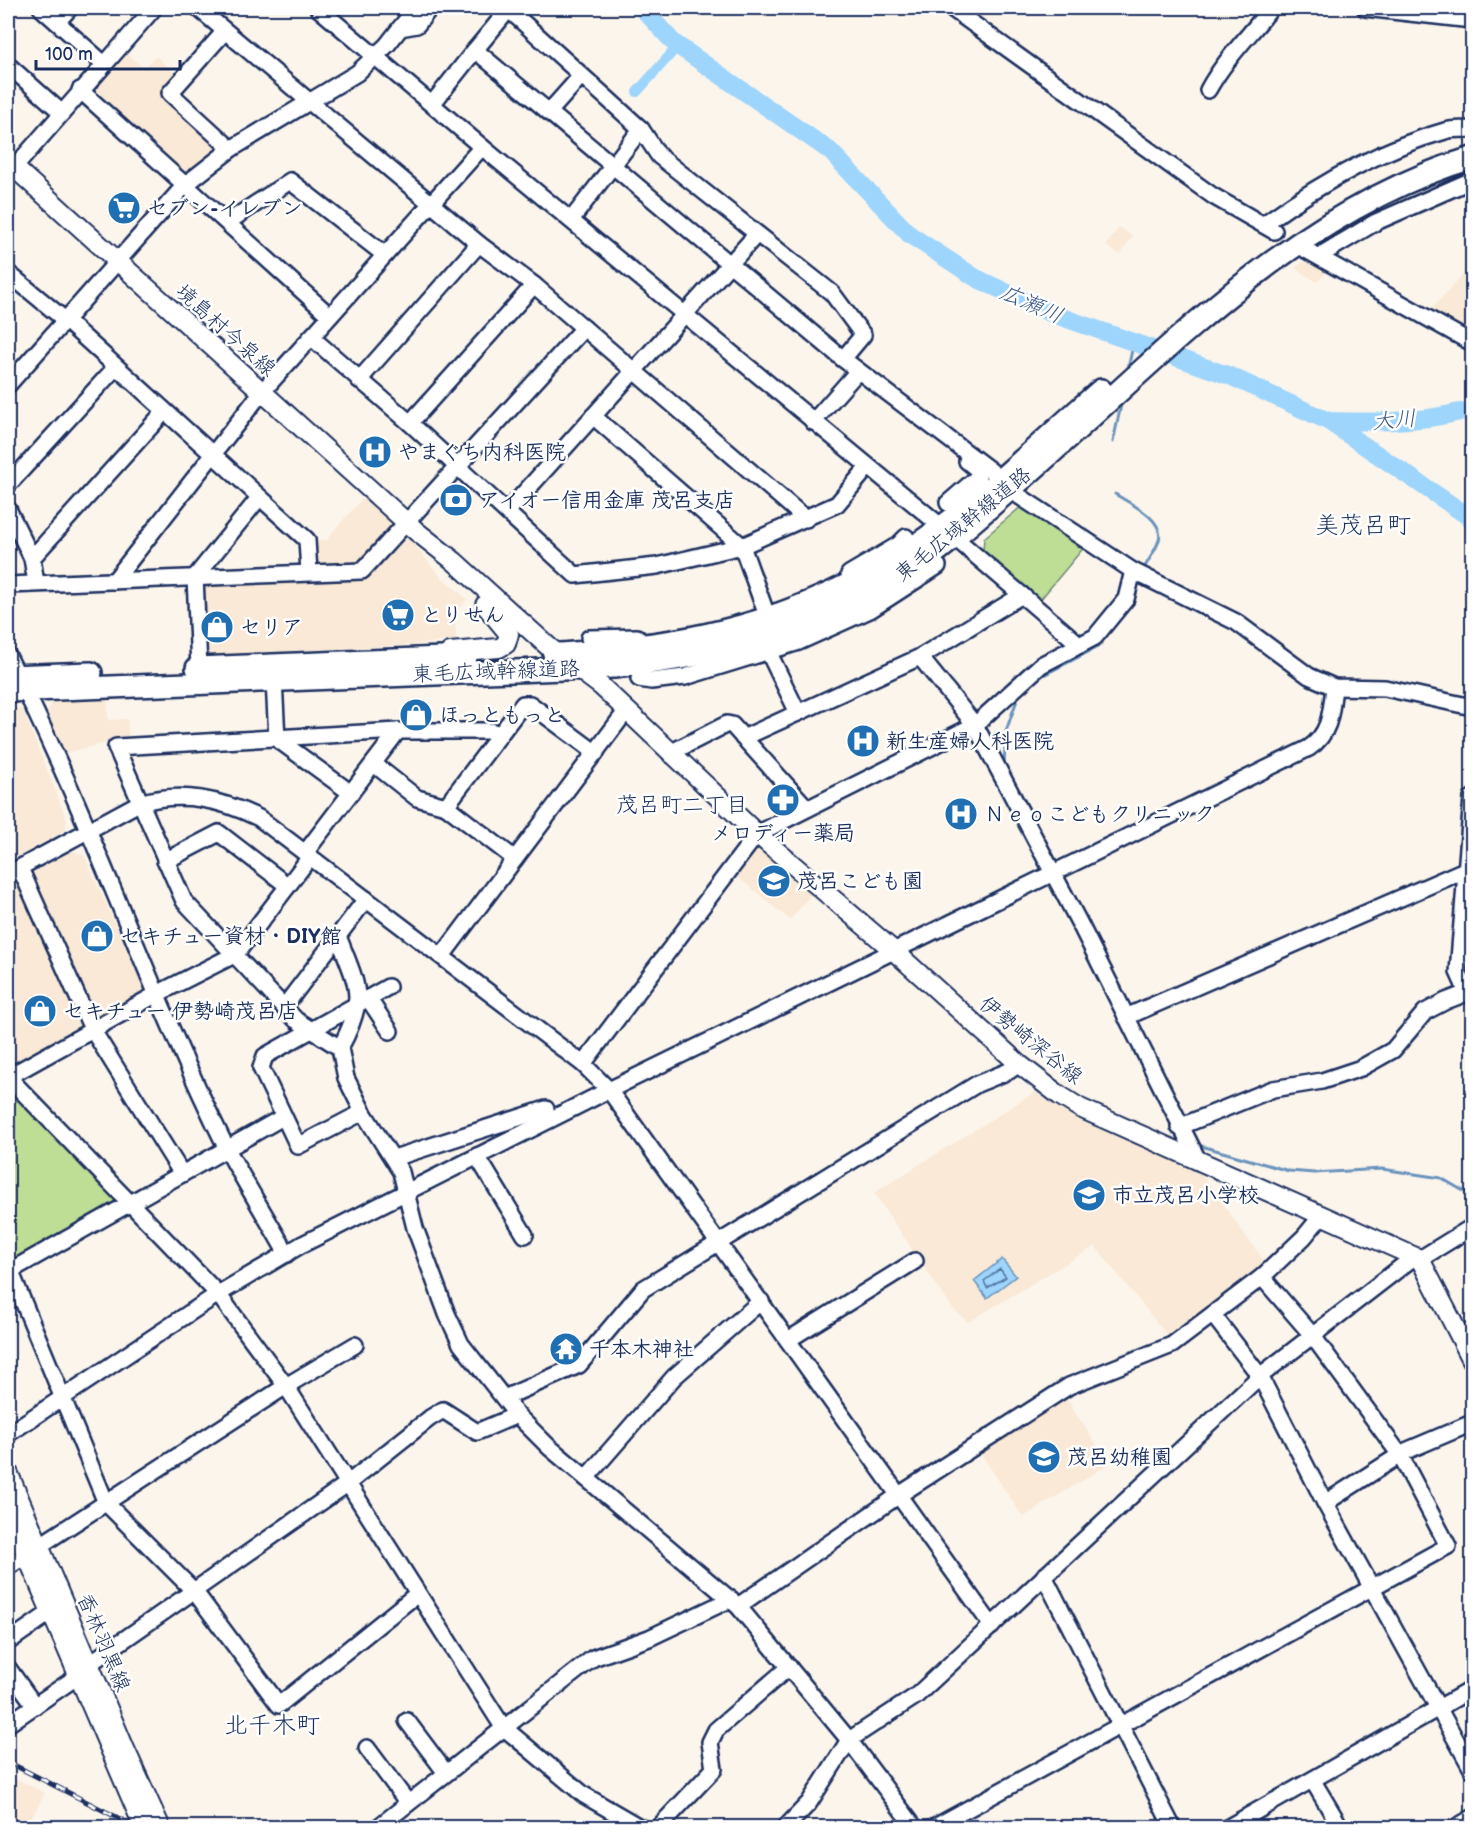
<svg xmlns="http://www.w3.org/2000/svg" width="1480" height="1835" font-family="'Balsamiq Sans','Klee One',sans-serif">
<style>
.built{fill:#f9e9d6}
.green{fill:#bede96;stroke:#6c867a;stroke-width:1.5}
.water{fill:#9dd5fc;stroke:#6993bd;stroke-width:1.5}
.lines{fill:none;stroke-linecap:round;stroke-linejoin:round}
.shore{stroke:#4f719d;stroke-width:1.5}
.stream{stroke:#6993bd;stroke-width:3}
.canal{stroke:#9dd5fc;stroke-width:10}
.river{stroke:#9dd5fc;stroke-width:18}
.minor-casing{stroke:#1b2f5e;stroke-width:20}
.major-casing{stroke:#1b2f5e;stroke-width:22}
.highway-casing{stroke:#1b2f5e;stroke-width:26}
.minor{stroke:#fff;stroke-width:15}
.major{stroke:#fff;stroke-width:18}
.highway{stroke:#fff;stroke-width:21}
.rail-casing{stroke:#1b2f5e;stroke-width:5}
.rail{stroke:#fff;stroke-width:3;stroke-dasharray:9;stroke-linecap:butt}
.labels{text-anchor:middle;stroke-width:5;stroke-linejoin:round;paint-order:stroke}
.poi-label{font-size:21px;font-weight:bold;fill:#1b2f5e;stroke:#fff;text-anchor:start}
.street-label{font-size:21px;fill:#1b2f5e;stroke:#fff}
.water-label{font-size:22px;font-style:italic;fill:#3c5886;stroke:#fff}
.neighbourhood-label{font-size:22px;fill:#1b2f5e;stroke:#fff}
.quarter-label{font-size:24px;fill:#1b2f5e;stroke:#fff}
</style>
<rect width="100%" height="100%" fill="#fcf5ec"/>
<filter id="ink" filterUnits="userSpaceOnUse"><feTurbulence type="fractalNoise" baseFrequency=".0167" numOctaves="2"/><feDisplacementMap in="SourceGraphic" scale="12" xChannelSelector="R" yChannelSelector="G"/><feConvolveMatrix kernelMatrix="1 2 1 2 8 2 1 2 1" color-interpolation-filters="sRGB"/></filter>
<g filter="url(#ink)">
<!-- built -->
<g class="built">
<path d="M127,54L144,68L156,56L178,77L165,92L221,149L187,177L94,93Z"/>
<path d="M1119,227L1133,236L1120,255L1106,246Z"/>
<path d="M1312,260L1328,270L1317,282L1295,268L1303,262L1308,264Z"/>
<path d="M1472,264V337L1429,312Z"/>
<path d="M363,498L394,525L360,565L316,568L312,543L329,539L330,535Z"/>
<path d="M403,538L409,539L440,576L467,599L455,615L456,640L412,645L202,655L198,588L205,583L366,577Z"/>
<path d="M107,699L108,720L127,719L129,741L109,742L66,753L47,712L53,702Z"/>
<path d="M8,703L23,711L67,820L65,830L8,862Z"/>
<path d="M764,845L816,889L790,920L732,872L751,846Z"/>
<path d="M72,851L84,855L146,993L8,1072V887Z"/>
<path d="M1037,1091L1041,1097L1095,1124L1198,1169L1266,1264L1170,1339L1095,1246L968,1322L952,1308L874,1193Z"/>
<path d="M1065,1397L1109,1464L1023,1517L979,1451Z"/>
<path d="M8,1775L45,1793L28,1824L8,1818Z"/>
</g>
<!-- green -->
<g class="green">
<path d="M1022,506L1086,545L1040,600L983,551L984,538Z"/>
<path d="M8,1084L122,1200L15,1262L8,1256Z"/>
</g>
<!-- water -->
<path class="water" d="M1002,1259L1016,1276L987,1298L974,1281Z"/>
<g class="lines">
<!-- shore -->
<path class="shore" d="M1000,1269L1006,1277L987,1288L984,1281Z"/>
<!-- stream -->
<g class="stream">
<path d="M1127,373L1134,341"/>
<path d="M1113,442L1122,400"/>
<path d="M1115,494C1129,503 1165,519 1159,540C1156,550 1148,561 1143,570"/>
<path d="M1132,601L1139,579"/>
<path d="M1004,765L1006,731L1018,697L1040,677L1096,648L1104,637"/>
<path d="M1198,1145L1289,1171L1314,1173L1382,1169L1441,1178L1472,1196"/>
</g>
<!-- canal -->
<path class="canal" d="M637,92L678,46"/>
<!-- river -->
<g class="river">
<path d="M642,8L674,43L830,151L910,235L976,278L1050,313L1230,376L1328,421L1472,519"/>
<path d="M1328,421C1372,422 1417,423 1460,412"/>
</g>
<!-- minor casing -->
<g class="minor-casing">
<g id="minor">
<path d="M41,8L103,63"/>
<path d="M198,8L479,244L534,285L806,519"/>
<path d="M318,8L482,147L954,537L1080,645"/>
<path d="M507,8L641,129L659,156L832,293L863,335L843,359"/>
<path d="M951,8L1213,196L1274,231"/>
<path d="M1365,8L1472,20"/>
<path d="M57,22L70,8"/>
<path d="M400,28L417,25L430,8"/>
<path d="M225,31L170,93L231,149"/>
<path d="M475,50L509,9"/>
<path d="M8,65L61,112"/>
<path d="M80,90L330,316"/>
<path d="M1208,90C1225,59 1250,35 1271,8"/>
<path d="M433,103L475,50L843,359L991,471"/>
<path d="M549,112L581,76"/>
<path d="M8,175L154,8"/>
<path d="M571,220L641,129"/>
<path d="M228,222L290,181L385,255"/>
<path d="M1264,224C1319,184 1380,149 1445,131C1455,128 1463,130 1472,129"/>
<path d="M1306,250L1472,343"/>
<path d="M1319,256L1376,222L1472,180"/>
<path d="M8,273L65,320L307,540L309,572"/>
<path d="M311,337L410,423L575,575L657,566L742,546L837,504L868,467"/>
<path d="M359,380L479,244"/>
<path d="M8,385L185,185L231,149L357,73L387,45L416,8"/>
<path d="M593,416L742,546L765,610"/>
<path d="M813,422L858,371"/>
<path d="M410,423L534,285"/>
<path d="M8,485L116,367"/>
<path d="M1019,496L1133,571L1236,622L1309,676L1334,687L1385,688L1472,707"/>
<path d="M948,503L978,477V470L967,461"/>
<path d="M8,509L32,558L36,583"/>
<path d="M507,512L756,235"/>
<path d="M32,558L164,412"/>
<path d="M849,574L898,545L906,537"/>
<path d="M114,581L261,393L482,147"/>
<path d="M8,585L362,571L584,328"/>
<path d="M589,638L637,637"/>
<path d="M769,653L798,713"/>
<path d="M8,656C90,815 146,986 226,1147C245,1183 267,1218 287,1254"/>
<path d="M920,657L975,725L1082,928L1199,1162"/>
<path d="M199,668L195,577L259,498"/>
<path d="M639,679L651,681L685,677L799,642L870,610L938,566"/>
<path d="M274,680L277,739"/>
<path d="M500,734L490,731H398L116,747L184,901L296,1020L340,1048L346,1078L363,1112L401,1172L415,1228L447,1314L461,1344L517,1415L549,1447L738,1606L849,1740L915,1828"/>
<path d="M743,738L920,657L1022,595"/>
<path d="M277,739L351,793"/>
<path d="M671,755L676,750L727,724L732,725L807,808"/>
<path d="M374,764L417,798L446,806L515,859"/>
<path d="M446,806L523,704H530L596,753"/>
<path d="M305,853L398,731"/>
<path d="M165,861L219,833L288,886"/>
<path d="M20,868L92,1029L182,1174"/>
<path d="M8,874L139,803C182,791 220,799 259,818L583,1064L609,1090L992,1626"/>
<path d="M338,936C357,986 368,997 340,1048"/>
<path d="M442,956L621,718"/>
<path d="M1467,992L1458,972L1472,798"/>
<path d="M368,998L390,1031"/>
<path d="M284,1007L366,899"/>
<path d="M1126,1017L1465,870"/>
<path d="M583,1064L757,834L975,725L1041,665L1095,637L1126,599L1133,571"/>
<path d="M8,1077L218,1294L286,1386L503,1727L584,1795L641,1828"/>
<path d="M8,1077L157,994L236,954L310,857"/>
<path d="M363,1112L298,1146L261,1068L265,1056L388,987"/>
<path d="M1179,1127L1273,1089L1322,1081L1361,1068L1393,1050L1425,1012L1446,1001L1472,991"/>
<path d="M477,1156L525,1235"/>
<path d="M394,1158L546,1109"/>
<path d="M1420,1259L1472,1227"/>
<path d="M8,1265L106,1503L195,1592L279,1705L417,1594"/>
<path d="M8,1272L283,1117"/>
<path d="M1213,1315L1260,1376L1325,1503L1472,1769"/>
<path d="M788,1340L915,1261"/>
<path d="M504,1398L579,1365L643,1289L977,1084L1009,1071L1019,1064"/>
<path d="M8,1434L218,1294L301,1245L609,1090L1309,748C1331,733 1331,711 1334,687"/>
<path d="M586,1478L674,1377L761,1301"/>
<path d="M1325,1503L1406,1451L1472,1423"/>
<path d="M39,1546L286,1386L355,1345"/>
<path d="M8,1567L27,1555"/>
<path d="M1044,1576L1173,1828"/>
<path d="M738,1606L899,1495L1069,1386L1172,1345L1262,1277L1304,1237L1322,1215"/>
<path d="M8,1642L51,1612"/>
<path d="M89,1664L347,1484L430,1418L443,1410L477,1432L517,1415"/>
<path d="M8,1668L35,1706"/>
<path d="M407,1721L446,1773"/>
<path d="M8,1724L78,1676"/>
<path d="M367,1748L408,1803"/>
<path d="M1313,1781L1341,1828"/>
<path d="M377,1828L593,1658L649,1638L731,1599"/>
<path d="M658,1828L714,1769L710,1742L716,1730L789,1667"/>
<path d="M785,1828L809,1803L849,1740L916,1696L1260,1376L1414,1257"/>
<path d="M933,1828L1448,1546L1400,1455L1312,1335L1262,1277"/>
<path d="M1227,1828L1472,1689"/>
<path d="M1455,1828L1472,1818"/>
</g>
</g>
<!-- major casing -->
<g class="major-casing">
<g id="major">
<path d="M8,162L416,531L454,561L550,648L601,686L757,834L894,951L1019,1064L1059,1095L1080,1108L1420,1259L1472,1360"/>
<path d="M450,652L499,648L506,644L509,634L485,605"/>
<path d="M8,1472L125,1749L161,1828"/>
<path d="M8,1512L144,1828"/>
</g>
</g>
<!-- highway casing -->
<g class="highway-casing">
<g id="highway">
<path d="M554,654C581,654 607,649 635,646C749,634 851,595 943,526C998,485 1049,435 1101,390"/>
<path d="M197,668L466,657"/>
<path d="M8,676L91,673"/>
<path d="M8,691L614,667C721,656 816,632 908,572C946,547 980,515 1015,485C1155,364 1290,212 1472,158"/>
</g>
</g>
<!-- minor -->
<use href="#minor" class="minor"/>
<!-- major -->
<use href="#major" class="major"/>
<!-- highway -->
<use href="#highway" class="highway"/>
<!-- rail casing -->
<g class="rail-casing">
<path id="rail" d="M8,1762L138,1828"/>
</g>
<!-- rail -->
<use href="#rail" class="rail"/>
</g>
</g>
<!-- icons -->
<defs>
<g id="supermarket-disc" transform="scale(1.725)"><circle r="9.5" fill="#1f6fb2" stroke="#fff"/><path d="M-6-5.5h2.5l.6 2H6L4.5 2H-2.5L-4.4-4H-6ZM-1.5 3.2a1.3 1.3 0 1 0 .1 0ZM3 3.2a1.3 1.3 0 1 0 .1 0Z" fill="#fff"/></g>
<g id="hospital-disc" transform="scale(1.725)"><circle r="9.5" fill="#1f6fb2" stroke="#fff"/><path d="M-5-5h3v3.5h4V-5h3V5h-3V1.5h-4V5h-3Z" fill="#fff"/></g>
<g id="bank-disc" transform="scale(1.725)"><circle r="9.5" fill="#1f6fb2" stroke="#fff"/><path d="M-6-4H6V4H-6ZM0-2.3a2.3 2.3 0 1 0 0 4.6a2.3 2.3 0 1 0 0-4.6Z" fill="#fff"/></g>
<g id="shop-disc" transform="scale(1.725)"><circle r="9.5" fill="#1f6fb2" stroke="#fff"/><path d="M-5-2.5h2.3a2.7 3.5 0 0 1 5.4 0H5L5.5 6h-11ZM-1.5-2.5h3a1.5 2.3 0 0 0-3 0Z" fill="#fff"/></g>
<g id="pharmacy-disc" transform="scale(1.725)"><circle r="9.5" fill="#1f6fb2" stroke="#fff"/><path d="M-2-6h4v4h4v4h-4v4h-4v-4h-4v-4h4Z" fill="#fff"/></g>
<g id="school-disc" transform="scale(1.725)"><circle r="9.5" fill="#1f6fb2" stroke="#fff"/><path d="M0-5L7-2L0 1L-7-2ZM-4 1L0 2.5L4 1V4Q0 6-4 4Z" fill="#fff"/></g>
<g id="temple-disc" transform="scale(1.725)"><circle r="9.5" fill="#1f6fb2" stroke="#fff"/><path d="M0-6L5-2H3V0L6.5 2.5H4V6H1.5V3h-3V6H-4V2.5H-6.5L-3 0V-2H-5Z" fill="#fff"/></g>
</defs>
<g fill-rule="evenodd">
<use href="#supermarket-disc" x="124" y="208"/>
<use href="#hospital-disc" x="375" y="452"/>
<use href="#bank-disc" x="456" y="500"/>
<use href="#supermarket-disc" x="398" y="615"/>
<use href="#shop-disc" x="217" y="627"/>
<use href="#shop-disc" x="416" y="715"/>
<use href="#hospital-disc" x="863" y="741"/>
<use href="#pharmacy-disc" x="783" y="800"/>
<use href="#hospital-disc" x="961" y="814"/>
<use href="#school-disc" x="774" y="881"/>
<use href="#shop-disc" x="97" y="936"/>
<use href="#shop-disc" x="40" y="1011"/>
<use href="#school-disc" x="1089" y="1195"/>
<use href="#temple-disc" x="566" y="1349"/>
<use href="#school-disc" x="1044" y="1457"/>
</g>
<g class="labels">
<!-- poi labels -->
<g class="poi-label">
<text x="147" y="215">セブン-イレブン</text>
<text x="398" y="459">やまぐち内科医院</text>
<text x="479" y="507">アイオー信用金庫 茂呂支店</text>
<text x="421" y="622">とりせん</text>
<text x="240" y="634">セリア</text>
<text x="439" y="722">ほっともっと</text>
<text x="886" y="748">新生産婦人科医院</text>
<text x="984" y="821">Ｎｅｏこどもクリニック</text>
<text x="783" y="840" text-anchor="middle">メロディー薬局</text>
<text x="797" y="888">茂呂こども園</text>
<text x="120" y="943">セキチュー資材・DIY館</text>
<text x="63" y="1018">セキチュー 伊勢崎茂呂店</text>
<text x="1112" y="1202">市立茂呂小学校</text>
<text x="589" y="1356">千本木神社</text>
<text x="1067" y="1464">茂呂幼稚園</text>
</g>
<!-- street labels -->
<g class="street-label">
<text transform="translate(226 330) rotate(42)" y="7">境島村今泉線</text>
<text transform="translate(963 524) rotate(-39)" y="7">東毛広域幹線道路</text>
<text transform="translate(496 671) rotate(-2)" y="7">東毛広域幹線道路</text>
<text transform="translate(1031 1040) rotate(39)" y="7">伊勢崎深谷線</text>
<text transform="translate(104 1642) rotate(67)" y="7">香林羽黒線</text>
</g>
<!-- water labels -->
<g class="water-label">
<text transform="translate(1032 303) rotate(24)" y="8">広瀬川</text>
<text transform="translate(1394 419) rotate(-5)" y="8">大川</text>
</g>
<!-- neighbourhood labels -->
<g class="neighbourhood-label">
<text x="682" y="812">茂呂町二丁目</text>
</g>
<!-- quarter labels -->
<g class="quarter-label">
<text x="1363" y="533">美茂呂町</text>
<text x="272" y="1733">北千木町</text>
</g>
</g>
<!-- margin -->
<rect width="1480" height="1835" fill="none" stroke="#fff" stroke-width="30"/>
<rect x="15" y="15" width="1450" height="1805" fill="none" stroke="#1b2f5e" stroke-width="2" filter="url(#ink)"/>
<!-- scale -->
<path d="M36 60v9h144v-9" fill="none" stroke="#1b2f5e" stroke-width="3"/>
<text x="45" y="60" font-size="18" fill="#1b2f5e" stroke="#ffffff" stroke-width="4.5" paint-order="stroke">100 m</text>
</svg>
